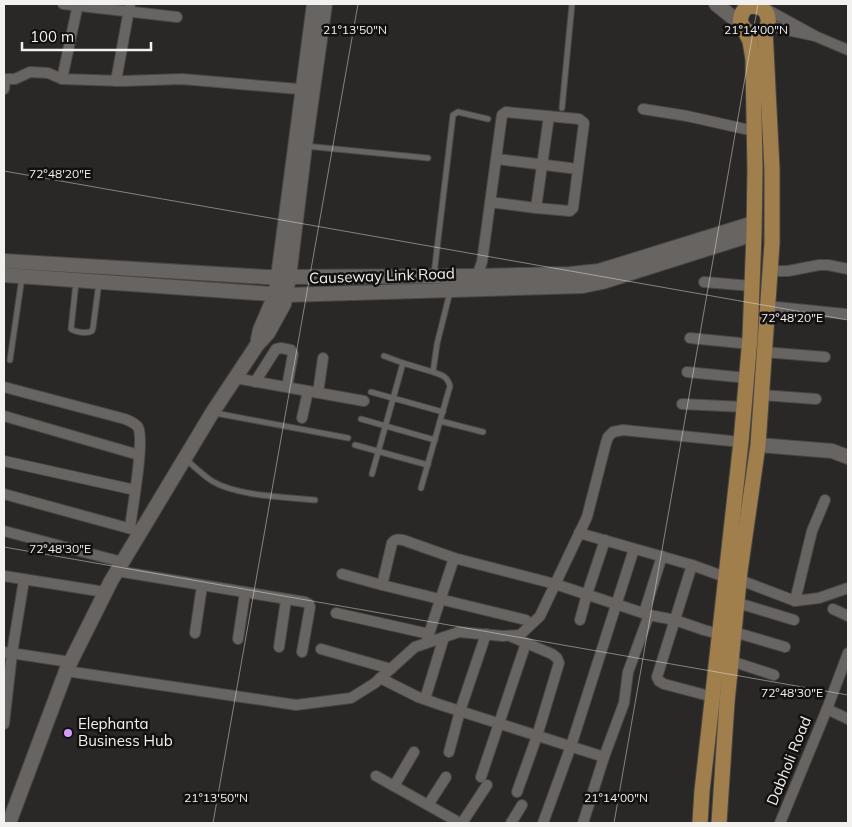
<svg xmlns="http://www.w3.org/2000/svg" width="852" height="827" font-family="Mulish,sans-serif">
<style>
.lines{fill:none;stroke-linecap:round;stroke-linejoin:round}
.lane-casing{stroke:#494745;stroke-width:7}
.street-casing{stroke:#494745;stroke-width:12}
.secondary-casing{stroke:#494745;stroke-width:16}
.primary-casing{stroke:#494745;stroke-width:17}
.lane{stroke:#676462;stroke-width:5}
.street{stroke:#676462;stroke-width:10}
.secondary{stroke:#676462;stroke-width:14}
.primary{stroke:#a17f4d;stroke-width:15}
.ticks{fill:none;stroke:#f2f1ef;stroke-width:1;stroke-opacity:0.45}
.poi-dot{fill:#d49cfb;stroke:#121110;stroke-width:2}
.labels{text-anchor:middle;stroke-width:5;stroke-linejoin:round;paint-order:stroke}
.street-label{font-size:15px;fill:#f2f1ef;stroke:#121110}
.poi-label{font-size:15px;fill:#f2f1ef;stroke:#121110;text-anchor:start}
.ticks-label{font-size:12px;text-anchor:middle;fill:#f2f1ef;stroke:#121110;stroke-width:5;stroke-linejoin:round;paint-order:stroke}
</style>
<rect width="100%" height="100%" fill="#2a2826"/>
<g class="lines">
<!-- lane casing -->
<g class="lane-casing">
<g id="lane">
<path d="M562,108L572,4"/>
<path d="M305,146L428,158"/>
<path d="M434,274L453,115L458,112L488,119"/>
<path d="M76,282L71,329C75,332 87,334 92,331L93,328L99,282"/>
<path d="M384,356L403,363L433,372"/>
<path d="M10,360L22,277"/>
<path d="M371,392L443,412"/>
<path d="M215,413L348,438"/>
<path d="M361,419L435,440"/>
<path d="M440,421L483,432"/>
<path d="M355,445L428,465"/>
<path d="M185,459C194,466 203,475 212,481C236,496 286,497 315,500"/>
<path d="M372,474L403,363"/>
<path d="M421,488L450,386C447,376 442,375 433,372L437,344L450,292"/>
</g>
</g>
<!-- street casing -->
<g class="street-casing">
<g id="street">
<path d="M63,4L177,17"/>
<path d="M764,8L815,36L782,29L768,24"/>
<path d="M815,36L848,50"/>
<path d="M4,79H15L30,72L48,73L62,79L123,81L182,79L310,90"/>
<path d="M62,79L78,4"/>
<path d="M116,81L130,4"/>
<path d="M4,89L5,79"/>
<path d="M643,109L687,116L754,131"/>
<path d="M497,159L578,169"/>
<path d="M536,208L549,116"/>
<path d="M770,271H788L819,265H828L848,269"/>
<path d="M477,276L482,262L502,115L506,112L579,119L584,123L573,208L570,211L536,208L490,202"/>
<path d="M704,282L752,286"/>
<path d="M767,306L845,314"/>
<path d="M690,338L750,344"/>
<path d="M764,352L825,357"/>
<path d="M687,372L747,378"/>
<path d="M235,378L364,401"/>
<path d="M255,382L276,349L281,348L291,350L293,354L287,387"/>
<path d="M4,387L125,419C130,421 135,423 138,427C145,440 132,510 130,528"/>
<path d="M318,393L323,358"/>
<path d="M761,395L816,399"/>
<path d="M682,404L744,407"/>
<path d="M4,416L139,455"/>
<path d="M302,418L308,391"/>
<path d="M4,461L135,490"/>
<path d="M4,494L135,530"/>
<path d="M4,531L122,562"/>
<path d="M579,533L692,565L725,577L740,580L795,601L819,598L848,588"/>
<path d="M692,565L657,677L659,681L664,684L713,697"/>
<path d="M117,571L305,602L309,604L310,607L302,652"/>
<path d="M342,574L382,585L526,620"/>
<path d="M4,576L105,592"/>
<path d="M382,585L392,543C395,539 398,539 403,540L454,558"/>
<path d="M795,601L812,531L825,500"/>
<path d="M738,603L794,620"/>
<path d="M833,609L848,616"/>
<path d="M336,613L429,634"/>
<path d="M644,613L662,556"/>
<path d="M580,620L587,594L605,540"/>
<path d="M734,632L785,647"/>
<path d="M195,633L202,586"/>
<path d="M512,637L552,654L557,658L559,663L537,736L517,792"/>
<path d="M238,639L245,593"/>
<path d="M426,643L454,558L555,584L649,615L675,620L704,630L719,634"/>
<path d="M279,647L286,600"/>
<path d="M321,649L391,669"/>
<path d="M4,652L70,662"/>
<path d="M731,661L774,675"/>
<path d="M66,671L296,705L351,698L375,683L415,647L459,632L503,636L520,635L540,616L587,517L606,443L608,437L613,432L623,430L741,442"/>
<path d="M380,678L418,697L441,705L604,757"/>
<path d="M425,699L444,637"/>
<path d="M827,709L848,719"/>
<path d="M4,724L12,653L24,580"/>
<path d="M449,752L460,711L486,634"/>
<path d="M376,776L460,823"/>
<path d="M481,777L526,643"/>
<path d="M394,786L414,752"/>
<path d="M428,805L446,777"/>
<path d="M462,823L487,785"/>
<path d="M511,823L522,805"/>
<path d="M543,823L571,746L634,549"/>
<path d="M583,823L604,757L624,703L628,672L649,615"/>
<path d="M780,823L827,709L848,653"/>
</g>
</g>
<!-- secondary casing -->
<g class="secondary-casing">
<g id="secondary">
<path d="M716,4L742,25"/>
<path d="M4,261L266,277L477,276L570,274L599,271L754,223"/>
<path d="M4,275L286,295L583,286L602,282L754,234"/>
<path d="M258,339L260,330L275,295L278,277L314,4"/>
<path d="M758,445L832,451L848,457"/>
<path d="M9,823L66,671L111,581L212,413L257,345L268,333L284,304L289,277L305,146L325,4"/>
</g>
</g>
<!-- primary casing -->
<g class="primary-casing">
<g id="primary">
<path d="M747,4V7C739,14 737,27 749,32C773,43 777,0 747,7"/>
<path d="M700,823L702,791L741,442L750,338L754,234L755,170L753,59L750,41L742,25"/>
<path d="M719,823L727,702L740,571L758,445L772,243V169L765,30"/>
</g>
</g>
<!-- lane -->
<use href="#lane" class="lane"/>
<!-- street -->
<use href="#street" class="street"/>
<!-- secondary -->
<use href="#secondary" class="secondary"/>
<!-- primary -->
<use href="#primary" class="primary"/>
</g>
<!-- ticks -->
<path class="ticks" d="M4,171L848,320M4,547L848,695M213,823L358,4M614,823L758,4"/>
<!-- markers -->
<circle class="poi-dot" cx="68" cy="733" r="5"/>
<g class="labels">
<!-- street labels -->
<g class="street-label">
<text transform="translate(382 276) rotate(-2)" y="5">Causeway Link Road</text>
<text transform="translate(789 761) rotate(-68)" y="5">Dabholi Road</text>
</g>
<!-- poi labels -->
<g class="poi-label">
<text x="78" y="729">Elephanta<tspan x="78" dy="17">Business Hub</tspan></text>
</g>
</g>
<g class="ticks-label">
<text x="355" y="34">21°13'50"N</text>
<text x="756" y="34">21°14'00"N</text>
<text x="60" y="178">72°48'20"E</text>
<text x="792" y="322">72°48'20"E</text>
<text x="60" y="553">72°48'30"E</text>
<text x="792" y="697">72°48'30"E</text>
<text x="216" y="802">21°13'50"N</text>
<text x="616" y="802">21°14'00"N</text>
</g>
<!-- border -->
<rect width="852" height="827" fill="none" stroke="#f2f1ef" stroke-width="10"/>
<!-- scale -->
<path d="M22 42v8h129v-8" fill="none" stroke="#f2f1ef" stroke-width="2.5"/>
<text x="30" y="42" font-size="15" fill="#f2f1ef" stroke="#121110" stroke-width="4" paint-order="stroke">100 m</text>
</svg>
